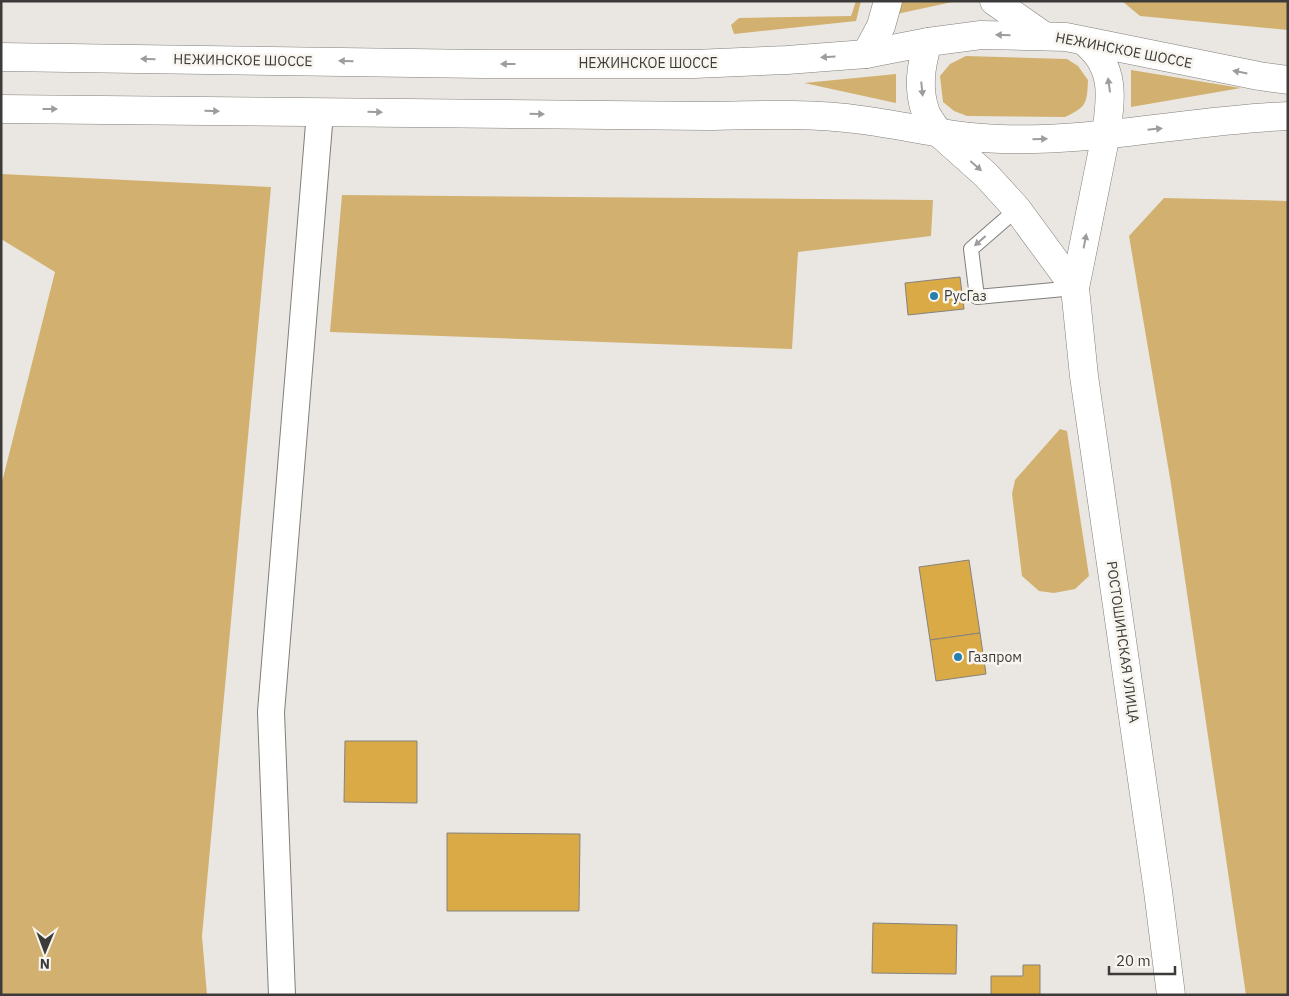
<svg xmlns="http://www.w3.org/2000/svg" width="1289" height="996" font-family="'IBM Plex Sans',sans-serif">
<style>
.green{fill:#d2b170}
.building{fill:#d9aa46;stroke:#85827d}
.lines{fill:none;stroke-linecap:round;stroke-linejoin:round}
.service-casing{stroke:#817f7a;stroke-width:16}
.minor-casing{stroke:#817f7a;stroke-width:28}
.tertiary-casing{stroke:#817f7a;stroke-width:29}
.secondary-casing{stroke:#817f7a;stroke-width:29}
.primary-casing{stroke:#817f7a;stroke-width:29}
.service{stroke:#fff;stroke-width:14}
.minor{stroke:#fff;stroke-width:26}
.tertiary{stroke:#fff;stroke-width:28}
.secondary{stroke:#fff;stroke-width:28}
.primary{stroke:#fff;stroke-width:28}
.oneway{fill:#9e9d9c}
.poi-dot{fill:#287fae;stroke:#f8f5ef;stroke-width:2}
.labels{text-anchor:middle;stroke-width:5;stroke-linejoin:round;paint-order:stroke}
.street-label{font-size:14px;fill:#3c3b39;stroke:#f8f5ef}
.poi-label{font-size:14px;fill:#3c3b39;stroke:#f8f5ef;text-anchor:start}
</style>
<rect width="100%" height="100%" fill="#eae7e2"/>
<!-- green -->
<g class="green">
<path d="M856,1H861L856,21L734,34L731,25L739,18L851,16Z"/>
<path d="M895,1H957L892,15Z"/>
<path d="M1122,1H1288V30L1140,16Z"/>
<path d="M966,56L1067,59L1078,66L1088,80C1087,103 1087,107 1065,117L967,116L954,111L943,102L940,76L950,64Z"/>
<path d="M1131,70L1241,88L1131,107Z"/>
<path d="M896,74V103L804,83Z"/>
<path d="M1,174L271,187L202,936L207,995H1V486L55,272L1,239Z"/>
<path d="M342,195L933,200L931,236L798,252L792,349L330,332Z"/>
<path d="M1164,198L1288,201V995H1246L1171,484L1129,236Z"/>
<path d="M1060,429L1067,431L1089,576L1075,589L1054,593L1039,591L1022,576L1012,494L1015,480Z"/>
</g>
<!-- building -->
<g class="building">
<path d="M960,277L964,309L908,315L905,283Z"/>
<path d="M969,560L980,633L930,640L919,567Z"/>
<path d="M980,633L986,674L936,681L930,640Z"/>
<path d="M345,741H417V803L344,802Z"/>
<path d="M447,833L580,834L579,911H447Z"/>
<path d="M873,923L957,925L956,974L872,973Z"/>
<path d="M1023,965H1040V995H991V976H1023Z"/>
</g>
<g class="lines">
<!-- service casing -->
<g class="service-casing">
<path id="service" d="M1017,209L971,249L977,297L1075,288"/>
</g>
<!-- minor casing -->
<g class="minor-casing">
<path id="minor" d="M282,995L271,712L320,112"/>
</g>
<!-- tertiary casing -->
<g class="tertiary-casing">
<g id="tertiary">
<path d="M994,1L1044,36"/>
<path d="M866,54L881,26L888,1"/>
</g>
</g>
<!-- secondary casing -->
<g class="secondary-casing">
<g id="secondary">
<path d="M939,133L986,175L1017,209L1075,288"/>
<path d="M1106,134L1075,288L1084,376L1158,891L1171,995"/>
</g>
</g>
<!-- primary casing -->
<g class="primary-casing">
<g id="primary">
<path d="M928,42C921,65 917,89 926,113C929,120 935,127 939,133"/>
<path d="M1086,43C1116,68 1111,99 1106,134"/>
<path d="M1,57L483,64H694L787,60L866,54L928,42L981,35L1066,37L1259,76L1288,80"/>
<path d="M1,109L707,116C758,115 811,113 862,120C908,126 954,138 1001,139C1097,142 1192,120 1288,116"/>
</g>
</g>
<!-- service -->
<use href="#service" class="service"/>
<!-- minor -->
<use href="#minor" class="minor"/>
<!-- tertiary -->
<use href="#tertiary" class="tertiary"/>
<!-- secondary -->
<use href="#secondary" class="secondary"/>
<!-- primary -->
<use href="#primary" class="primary"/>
</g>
<!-- one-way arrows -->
<defs><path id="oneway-solid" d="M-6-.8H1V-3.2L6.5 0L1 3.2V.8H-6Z" transform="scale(1.25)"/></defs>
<g class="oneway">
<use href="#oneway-solid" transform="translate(1003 35) rotate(-179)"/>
<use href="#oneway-solid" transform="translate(828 57) rotate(176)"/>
<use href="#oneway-solid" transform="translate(148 59) rotate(-179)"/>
<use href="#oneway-solid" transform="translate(346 61) rotate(-179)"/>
<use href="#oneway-solid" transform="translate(508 64) rotate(-180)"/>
<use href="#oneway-solid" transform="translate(1240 72) rotate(-169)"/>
<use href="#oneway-solid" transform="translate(1109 85) rotate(-98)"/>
<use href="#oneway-solid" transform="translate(922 89) rotate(84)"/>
<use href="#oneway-solid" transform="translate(50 109)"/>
<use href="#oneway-solid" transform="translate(212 111) rotate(1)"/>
<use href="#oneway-solid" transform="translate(375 112) rotate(1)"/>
<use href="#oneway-solid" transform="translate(537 114) rotate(1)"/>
<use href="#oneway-solid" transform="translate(1155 129) rotate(-6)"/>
<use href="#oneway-solid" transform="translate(1040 139) rotate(-1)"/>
<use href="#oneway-solid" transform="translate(976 166) rotate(41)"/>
<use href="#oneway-solid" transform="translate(980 241) rotate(139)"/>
<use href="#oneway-solid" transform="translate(1085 241) rotate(-79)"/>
</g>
<!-- markers -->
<g class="poi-dot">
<circle cx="934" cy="296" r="5"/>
<circle cx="958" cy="657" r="5"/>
</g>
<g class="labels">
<!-- street labels -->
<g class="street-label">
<text transform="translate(1124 50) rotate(11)" y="5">НЕЖИНСКОЕ ШОССЕ</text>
<text transform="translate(243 60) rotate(1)" y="5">НЕЖИНСКОЕ ШОССЕ</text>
<text x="648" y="68">НЕЖИНСКОЕ ШОССЕ</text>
<text transform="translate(1123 642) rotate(82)" y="5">РОСТОШИНСКАЯ УЛИЦА</text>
</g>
<!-- poi labels -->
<g class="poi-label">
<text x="944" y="301">РусГаз</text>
<text x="968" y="662">Газпром</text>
</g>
</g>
<!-- border -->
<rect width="1289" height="996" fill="none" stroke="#3c3b39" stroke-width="5"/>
<!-- north arrow -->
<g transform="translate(45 951) rotate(181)" stroke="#f8f5ef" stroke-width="4" paint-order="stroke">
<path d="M0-4L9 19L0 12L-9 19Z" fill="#3c3b39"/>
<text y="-8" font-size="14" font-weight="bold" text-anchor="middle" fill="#3c3b39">N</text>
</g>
<!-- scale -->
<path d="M1109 966v8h66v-8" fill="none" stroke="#3c3b39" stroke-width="2.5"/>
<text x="1116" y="966" font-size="15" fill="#3c3b39" stroke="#f8f5ef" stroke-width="4" paint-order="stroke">20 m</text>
</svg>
